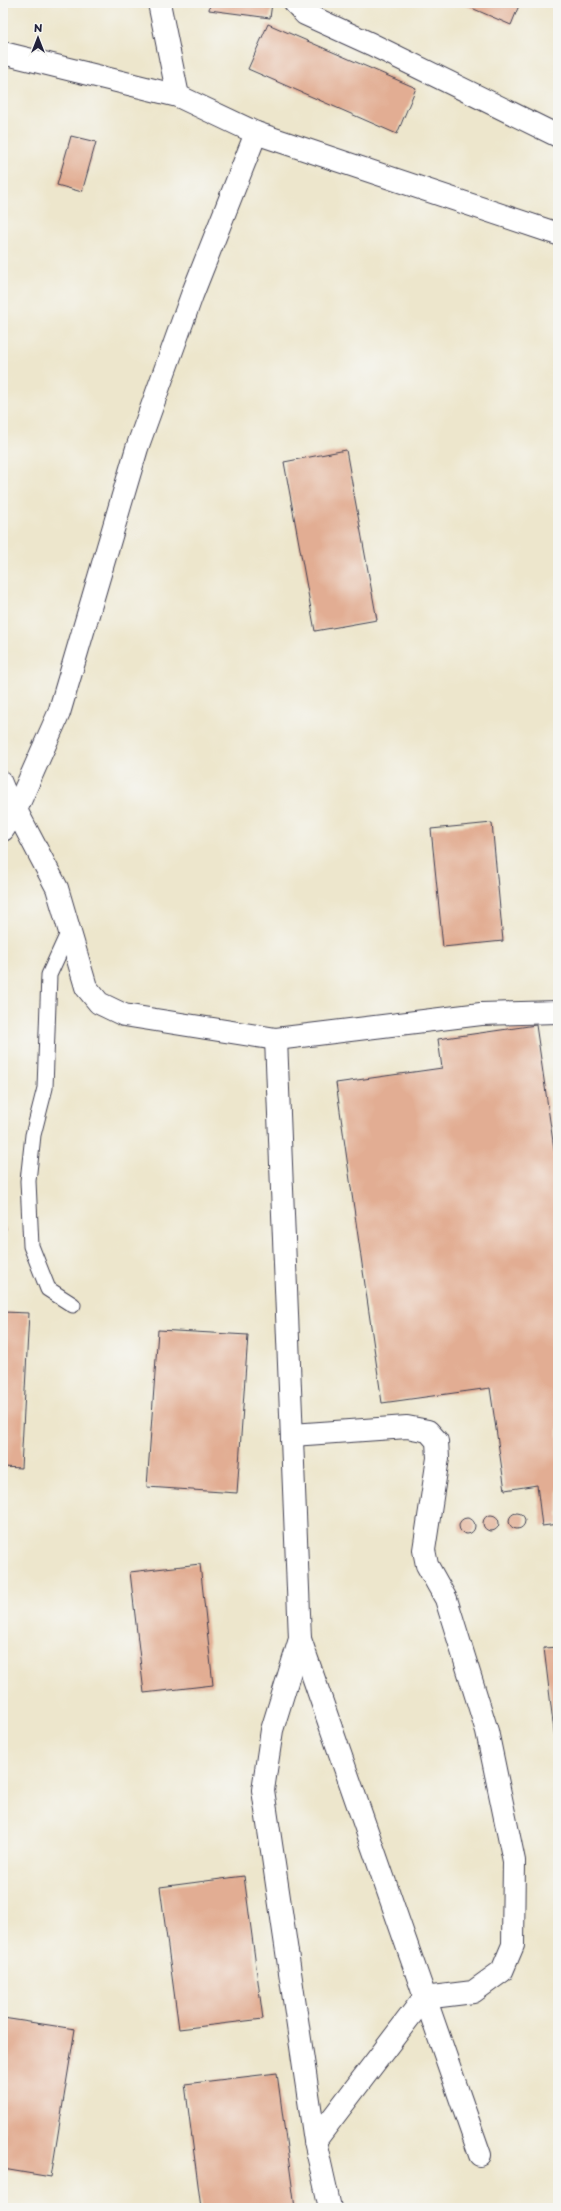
<svg xmlns="http://www.w3.org/2000/svg" width="561" height="2211" font-family="'Playpen Sans',sans-serif">
<style>
.building{fill:#e2ad93}
.lines{fill:none;stroke-linecap:round;stroke-linejoin:round}
.lane-casing{stroke:#403f51;stroke-width:17}
.street-casing{stroke:#403f51;stroke-width:24}
.lane{stroke:#fff;stroke-width:15}
.street{stroke:#fff;stroke-width:22}
</style>
<rect width="100%" height="100%" fill="#f6f6f2"/>
<filter id="ink" filterUnits="userSpaceOnUse"><feTurbulence type="fractalNoise" baseFrequency=".025" numOctaves="2"/><feDisplacementMap in="SourceGraphic" scale="8" xChannelSelector="R" yChannelSelector="G"/><feConvolveMatrix kernelMatrix="1 2 1 2 8 2 1 2 1" color-interpolation-filters="sRGB"/></filter>
<filter id="wash" filterUnits="userSpaceOnUse"><feTurbulence type="fractalNoise" baseFrequency=".012" numOctaves="4" result="noise"/><feDisplacementMap in="SourceGraphic" scale="16" xChannelSelector="R" yChannelSelector="G"/><feGaussianBlur stdDeviation="0.9" result="paint"/><feColorMatrix in="noise" values="0 0 0 0 0 0 0 0 0 0 0 0 0 0 0 0 0 1.4 0 .05"/><feComposite in="paint" operator="in"/></filter>
<g filter="url(#wash)">
<rect width="100%" height="100%" fill="#ede6cc"/>
<g id="blocks">
<!-- building -->
<g class="building">
<path d="M210,3H272L270,18L209,10Z"/>
<path d="M460,3H520L511,25Z"/>
<path d="M268,24L416,88L397,134L248,69Z"/>
<path d="M71,136L96,142L82,192L57,185Z"/>
<path d="M346,450L377,620L315,631L284,462Z"/>
<path d="M492,823L503,941L443,947L431,829Z"/>
<path d="M536,1025L558,1176V1524L542,1526L537,1485L505,1490L490,1388L382,1403L336,1083L442,1068L438,1039Z"/>
<path d="M3,1227L6,1228L4,1237H3Z"/>
<path d="M3,1312L29,1313L21,1468L3,1467Z"/>
<path d="M158,1330L248,1335L237,1493L147,1487Z"/>
<circle cx="517" cy="1521" r="8"/>
<circle cx="491" cy="1523" r="8"/>
<circle cx="467" cy="1526" r="8"/>
<path d="M200,1564L213,1685L144,1693L130,1572Z"/>
<path d="M558,1647V1756H557L544,1648Z"/>
<path d="M244,1876L263,2019L179,2029L160,1887Z"/>
<path d="M3,2018L75,2029L51,2177L3,2169Z"/>
<path d="M277,2073L295,2208H201L185,2084Z"/>
</g>
</g>
</g>
<g filter="url(#ink)">
<use href="#blocks" fill-opacity="0" stroke="#403f51" stroke-width="1"/>
<g class="lines">
<!-- lane casing -->
<g class="lane-casing">
<g id="lane">
<path d="M3,779L16,810"/>
<path d="M70,929L49,975L45,1088L33,1135L28,1181L31,1246L48,1289L73,1305"/>
</g>
</g>
<!-- street casing -->
<g class="street-casing">
<g id="street">
<path d="M159,3L178,96"/>
<path d="M295,3L305,14L371,44L558,136"/>
<path d="M3,53L178,96L256,133L558,234"/>
<path d="M16,810L57,888L86,987L99,1003L124,1015L276,1039L481,1014L558,1012"/>
<path d="M3,830L16,810L59,713L137,448L192,295L256,133"/>
<path d="M276,1039L300,1639L480,2155"/>
<path d="M292,1435L407,1427L428,1431L437,1441L438,1458L424,1550L427,1565L446,1599L487,1731L514,1861L513,1945L502,1971L473,1992L424,1998L315,2141"/>
<path d="M300,1639L272,1730L263,1790L315,2141L330,2208"/>
</g>
</g>
<!-- lane -->
<use href="#lane" class="lane"/>
<!-- street -->
<use href="#street" class="street"/>
</g>
</g>
<!-- margin -->
<rect width="561" height="2211" fill="none" stroke="#f6f6f2" stroke-width="16"/>
<!-- north arrow -->
<g transform="translate(38 38)" stroke="#f6f6f2" stroke-width="3" paint-order="stroke">
<path d="M0-3L7 15L0 10L-7 15Z" fill="#22223b"/>
<text y="-6" font-size="11" font-weight="bold" text-anchor="middle" fill="#22223b">N</text>
</g>
</svg>
